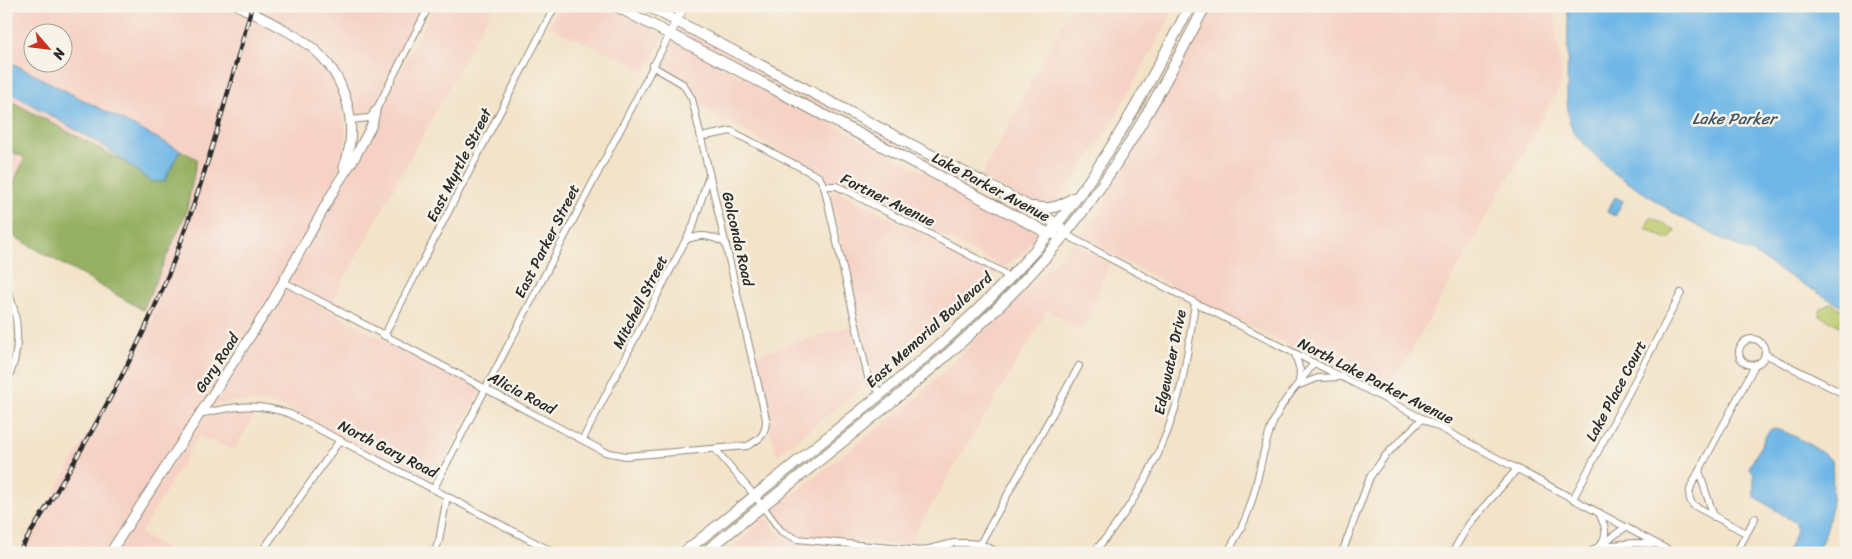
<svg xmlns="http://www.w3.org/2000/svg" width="1852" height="559" font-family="Sriracha,sans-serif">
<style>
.built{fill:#f6d1c5;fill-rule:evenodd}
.green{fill:#bccc6f;stroke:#747c4d}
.forest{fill:#95b062;stroke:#606e46}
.water{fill:#70b7e7;stroke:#4e7189}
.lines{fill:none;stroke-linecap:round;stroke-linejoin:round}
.minor-casing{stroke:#8f877a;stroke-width:8}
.tertiary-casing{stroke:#8f877a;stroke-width:9}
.secondary-casing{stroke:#8f877a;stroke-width:11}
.primary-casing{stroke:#8f877a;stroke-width:12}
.minor{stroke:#fff;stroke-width:6}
.tertiary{stroke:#fff;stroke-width:8}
.secondary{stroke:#fff;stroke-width:9}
.primary{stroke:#fff;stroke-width:10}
.rail-casing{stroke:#2b2b2b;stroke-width:4.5}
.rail{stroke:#f7f3e8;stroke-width:2.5;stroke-dasharray:8;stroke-linecap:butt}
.labels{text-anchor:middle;stroke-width:5;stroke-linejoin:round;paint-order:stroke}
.street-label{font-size:15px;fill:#2b2b2b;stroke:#f7f3e8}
.water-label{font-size:16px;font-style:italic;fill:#405563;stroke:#f7f3e8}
</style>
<rect width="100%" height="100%" fill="#f7f3e8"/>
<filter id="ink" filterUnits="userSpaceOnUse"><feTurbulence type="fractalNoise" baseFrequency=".02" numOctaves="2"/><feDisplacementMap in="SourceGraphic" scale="10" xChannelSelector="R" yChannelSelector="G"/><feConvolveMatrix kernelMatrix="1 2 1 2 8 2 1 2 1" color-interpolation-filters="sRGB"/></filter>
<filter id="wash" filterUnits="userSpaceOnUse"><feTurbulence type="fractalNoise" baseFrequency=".0096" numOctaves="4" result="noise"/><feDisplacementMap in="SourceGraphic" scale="20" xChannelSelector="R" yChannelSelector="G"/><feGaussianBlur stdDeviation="1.12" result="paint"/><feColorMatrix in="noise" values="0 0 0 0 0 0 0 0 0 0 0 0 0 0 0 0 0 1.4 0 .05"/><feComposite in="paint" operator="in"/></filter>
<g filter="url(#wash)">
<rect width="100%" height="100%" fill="#f3e3c9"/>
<!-- built -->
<g class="built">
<path d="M6,6H230L301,44L320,61L332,75L340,93L344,108L346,128L345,152L334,181L268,302L222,374L197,410L195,411V413L104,553H21L153,317L143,310L186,213L197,159L6,60ZM32,32H62V62H32Z"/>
<path d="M247,6H424L371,110L367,114L353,115L351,100L345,84L339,72L326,56L305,37Z"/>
<path d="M434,6H493L334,298L385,326L383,330L289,281L342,185L359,159L380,111Z"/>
<path d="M560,6H608L664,36L645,72L625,60L549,27Z"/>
<path d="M1072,6H1176L1112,123L1058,202L1041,204L1028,201L981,177Z"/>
<path d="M1212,6H1554L1562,83L1386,396L1347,374L1197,300L1079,237L1096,218Z"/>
<path d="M679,27L976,185L977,183L1045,221L1041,226L676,33Z"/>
<path d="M672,40L1037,232L1024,252L1004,268L849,187L838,182H826L821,174L814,169L747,133L697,103L692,90L686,82L658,65Z"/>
<path d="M6,90L104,146L123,161L10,100L6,106Z"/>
<path d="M6,149L25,158L9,192L6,191Z"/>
<path d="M829,190H836L845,194L997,273L947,312L874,378Z"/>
<path d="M1073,243L1110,263L1082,332L1048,310L907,546L798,535L783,528L771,512L921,394Z"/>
<path d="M285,288L480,390L432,483L291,410L279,406L262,402H232L210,407L230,378Z"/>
<path d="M853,325L864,377L868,383L777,455L770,431V418L757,355Z"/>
<path d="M258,410L234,450L199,436L140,534L176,553H115L203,418L233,411Z"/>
<path d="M765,517L777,533L796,543L898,553H727Z"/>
</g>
<!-- green -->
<g class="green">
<path d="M1651,217L1675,230L1669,240L1645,228Z"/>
<path d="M1831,303L1846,313V329L1820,316L1819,309Z"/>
</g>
<!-- forest -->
<path class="forest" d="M9,100L123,161L150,181L172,164L180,150L197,159L186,213L143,310L6,232V191L9,192L25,158L6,149V106Z"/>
<!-- water -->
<g class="water">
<path d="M1566,6H1846V309L1779,270L1755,254L1720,238L1677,215L1614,173L1595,155L1574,133L1569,120L1567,100L1568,16Z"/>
<path d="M6,60L180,150L164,182L150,181L104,146L6,90Z"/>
<path d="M1615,197L1623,201L1615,216L1607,212Z"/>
<path d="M1771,429C1785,428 1822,451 1832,461C1834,491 1833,527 1815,553H1786L1797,530L1796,523L1754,496V474L1749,468L1767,434Z"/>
</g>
</g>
<g filter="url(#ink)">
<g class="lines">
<!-- minor casing -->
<g class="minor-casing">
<g id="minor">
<path d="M350,120L369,118L375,112L429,6"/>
<path d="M701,137L731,131L819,177L824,186L868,377L881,394"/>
<path d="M824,186H836L847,191L1002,272L1009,279"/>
<path d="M1065,234C1152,282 1241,326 1330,371C1446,429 1559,492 1674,553"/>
<path d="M686,240C702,233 711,236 726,243"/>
<path d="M284,282L605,452L626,456L747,446C761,439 766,434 766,419L692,99L683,84L652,66"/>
<path d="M6,288C21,317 21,354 6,383"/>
<path d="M384,336L555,6"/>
<circle cx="1752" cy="352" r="13"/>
<path d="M1295,354L1300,370L1299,382"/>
<path d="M1765,354L1846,395"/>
<path d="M1299,385L1318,378L1340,377"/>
<path d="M200,414C233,406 257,402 290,414L555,553"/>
<path d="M583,439L693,226L709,175"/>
<path d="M716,450L755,496L781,531L797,539L921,551L954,543H967L980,544L1000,553"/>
<path d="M1699,471L1714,517"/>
<path d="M434,488L670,34"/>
<path d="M1573,499L1681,293"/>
<path d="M1599,513C1604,524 1609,533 1601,544"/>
<path d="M1746,533L1693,505C1688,498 1689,494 1691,486L1755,365"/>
<path d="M980,544L1079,366"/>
<path d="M1600,546L1635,543L1656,544"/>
<path d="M261,553L340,440"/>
<path d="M434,553L439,541L447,496"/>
<path d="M1093,553C1135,506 1167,448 1181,386C1187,359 1191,331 1195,303"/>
<path d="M1227,553C1235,540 1243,526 1248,512C1259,483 1261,451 1273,423C1282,400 1300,383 1314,363"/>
<path d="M1342,553L1370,477L1385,456L1422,419"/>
<path d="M1452,553L1469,524L1517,469"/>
<path d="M1589,553L1626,527"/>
<path d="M1736,553L1755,518"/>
</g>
</g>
<!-- tertiary casing -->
<g class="tertiary-casing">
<path id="tertiary" d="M670,34L684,6"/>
</g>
<!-- secondary casing -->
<g class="secondary-casing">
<g id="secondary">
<path d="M239,6C260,17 283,27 303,41C344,68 361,121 344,167"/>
<path d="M110,553L271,304L338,183L355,157L372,125L375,112"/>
</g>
</g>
<!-- primary casing -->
<g class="primary-casing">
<g id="primary">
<path d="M616,6L1040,229L1049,234H1054"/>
<path d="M648,6L1026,205L1057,224L1061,228"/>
<path d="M1033,207C1049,210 1060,207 1073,198"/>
<path d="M683,553C739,509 794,464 849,420C920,363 990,305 1048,235C1106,165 1148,86 1190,6"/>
<path d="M704,553C755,512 806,471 857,430C933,369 1003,310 1065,234C1122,164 1164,86 1205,6"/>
</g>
</g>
<!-- minor -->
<use href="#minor" class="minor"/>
<!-- tertiary -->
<use href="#tertiary" class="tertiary"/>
<!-- secondary -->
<use href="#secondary" class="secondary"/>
<!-- primary -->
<use href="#primary" class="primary"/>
<!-- rail casing -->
<g class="rail-casing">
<path id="rail" d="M18,553C75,463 129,373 169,273C203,187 227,96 252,6"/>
</g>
<!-- rail -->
<use href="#rail" class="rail"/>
</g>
</g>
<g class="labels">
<!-- street labels -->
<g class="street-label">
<text transform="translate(459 165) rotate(-63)" y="5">East Myrtle Street</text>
<text transform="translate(991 187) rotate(28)" y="5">Lake Parker Avenue</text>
<text transform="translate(888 200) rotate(26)" y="5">Fortner Avenue</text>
<text transform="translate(738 239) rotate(77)" y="5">Golconda Road</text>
<text transform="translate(547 241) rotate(-63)" y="5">East Parker Street</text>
<text transform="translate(640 302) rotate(-63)" y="5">Mitchell Street</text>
<text transform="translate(929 330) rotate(-42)" y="5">East Memorial Boulevard</text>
<text transform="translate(1170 362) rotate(-78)" y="5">Edgewater Drive</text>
<text transform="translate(217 363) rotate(-57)" y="5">Gary Road</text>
<text transform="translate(1376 381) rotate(27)" y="5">North Lake Parker Avenue</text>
<text transform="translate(1616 391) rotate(-62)" y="5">Lake Place Court</text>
<text transform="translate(522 393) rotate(28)" y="5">Alicia Road</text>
<text transform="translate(388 449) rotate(27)" y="5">North Gary Road</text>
</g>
<!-- water labels -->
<g class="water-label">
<text x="1734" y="124">Lake Parker</text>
</g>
</g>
<!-- margin -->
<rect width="1852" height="559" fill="none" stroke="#f7f3e8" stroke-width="25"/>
<!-- north arrow -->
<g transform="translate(48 48) rotate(118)"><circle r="24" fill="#f7f3e8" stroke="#a5a39c"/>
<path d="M0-4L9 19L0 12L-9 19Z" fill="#c8321e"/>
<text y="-8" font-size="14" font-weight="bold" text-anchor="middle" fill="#2b2b2b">N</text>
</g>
</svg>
